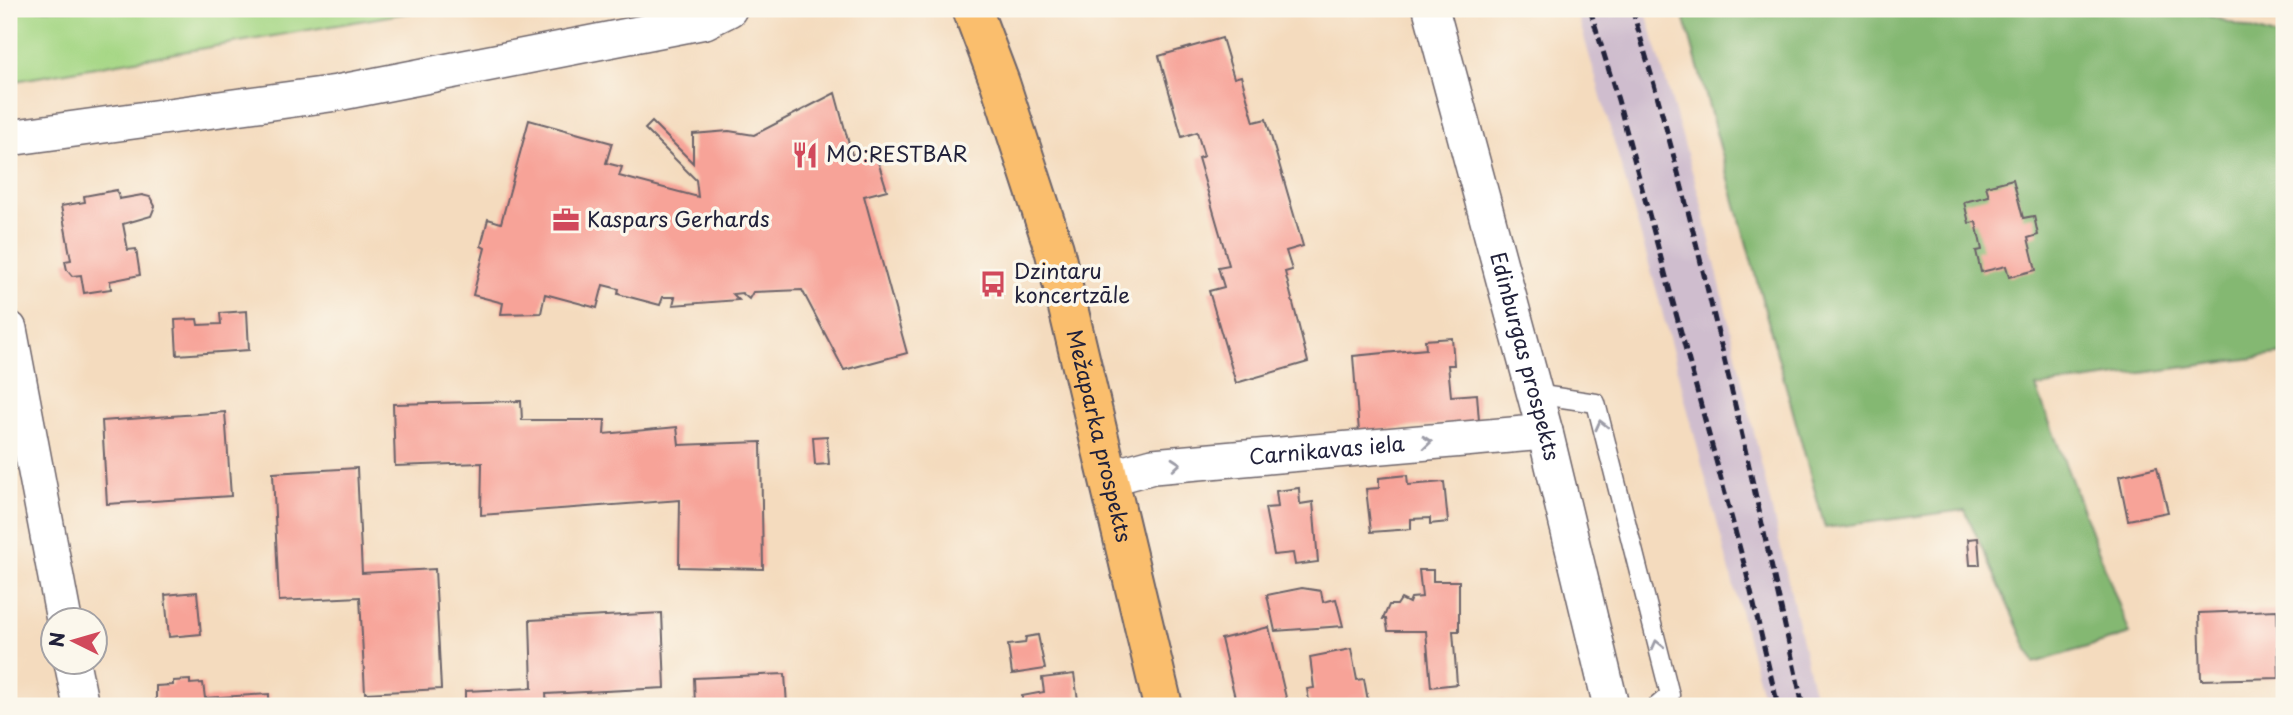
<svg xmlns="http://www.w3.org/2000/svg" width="2293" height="715" font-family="'Playpen Sans',sans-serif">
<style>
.industrial{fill:#cfbdce}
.green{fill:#a6d785;stroke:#647c60;stroke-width:2}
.forest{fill:#84b872;stroke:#536d56;stroke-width:2}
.building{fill:#f7a398}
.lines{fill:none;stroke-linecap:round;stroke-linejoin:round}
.service-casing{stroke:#6c6369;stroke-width:21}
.minor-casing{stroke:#6c6369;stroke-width:38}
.primary-casing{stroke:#6c6369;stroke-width:42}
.service{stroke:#fff;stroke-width:18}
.minor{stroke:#fff;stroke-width:35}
.primary{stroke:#fabe6d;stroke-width:38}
.rail{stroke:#22223b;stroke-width:5;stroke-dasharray:10 5;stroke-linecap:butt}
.oneway{stroke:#9c9ca7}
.labels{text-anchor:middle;stroke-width:7;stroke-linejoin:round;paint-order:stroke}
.poi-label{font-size:21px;fill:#22223b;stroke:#fbf7ec;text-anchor:start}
.street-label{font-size:21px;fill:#22223b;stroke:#fbf7ec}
</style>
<rect width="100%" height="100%" fill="#fbf7ec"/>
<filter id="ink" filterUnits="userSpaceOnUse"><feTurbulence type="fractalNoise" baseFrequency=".0143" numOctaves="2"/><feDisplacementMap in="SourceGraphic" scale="14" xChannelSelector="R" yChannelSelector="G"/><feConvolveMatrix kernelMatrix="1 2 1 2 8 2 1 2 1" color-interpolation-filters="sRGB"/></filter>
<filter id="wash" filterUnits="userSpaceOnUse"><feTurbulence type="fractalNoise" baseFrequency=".00686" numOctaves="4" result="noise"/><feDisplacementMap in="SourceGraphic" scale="28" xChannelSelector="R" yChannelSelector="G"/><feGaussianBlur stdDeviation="1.57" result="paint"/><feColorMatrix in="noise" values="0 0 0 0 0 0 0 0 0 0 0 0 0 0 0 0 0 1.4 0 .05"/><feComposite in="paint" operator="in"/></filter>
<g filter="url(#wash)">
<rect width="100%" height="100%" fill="#f4dbbe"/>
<!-- industrial -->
<path class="industrial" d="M1576,9H1645L1701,202L1817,706H1765L1657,292Z"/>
<!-- green -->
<path class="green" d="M9,9H429L9,82Z"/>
<!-- forest -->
<path class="forest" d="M1682,9H2187L2284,39V354L2036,387L2130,634L2034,663L1965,510L1825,528Z"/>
<g id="blocks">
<!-- building -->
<g class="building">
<path d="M1222,38L1234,78L1241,76L1254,122L1266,119L1303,246L1286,251L1292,270L1285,272L1308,362L1236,383L1209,291L1224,287L1218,267L1229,265L1198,158L1204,156L1197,132L1182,137L1159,56Z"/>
<path d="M835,93L852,155L874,149L887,190L864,196L907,353L844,370L802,290L753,292L749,299L742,293L733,294L739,300L673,305L675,297H663L660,305L618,294L619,289L603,285L597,308L545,294L541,313L501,314L503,303L473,295L485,248L481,246L488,219L501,223L529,120L612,143L606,163L622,167L619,176L698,197L696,180L645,129L652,122L693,163V134L729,131L754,135Z"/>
<path d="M2013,179L2023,218L2034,216L2038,235L2028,238L2036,270L2009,277L2006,266L1981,272L1976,251L1982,250L1976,222L1969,223L1964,202L1989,196L1986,186Z"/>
<path d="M117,190L119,199L142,195L150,197L155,206L151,216L123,224L128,250L136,249L140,275L110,281L111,289L84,293L81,275L72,276L67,270L65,261L71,260L61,206L85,202L84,196Z"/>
<path d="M247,311L249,350L177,355L175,320L197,319L198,325L221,324L220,313Z"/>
<path d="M1452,338L1454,365H1448L1451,396L1477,394L1479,421L1359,432L1353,356L1426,349L1425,340Z"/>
<path d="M521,401L522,420H605L604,434L677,427L679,445L761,442L763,569L679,567L680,500L481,515L482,463L395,466L393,404Z"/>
<path d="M225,412L231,496L107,504L102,421Z"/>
<path d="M827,436L829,464L815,465L813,437Z"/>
<path d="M2157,467L2168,512L2128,520L2119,476Z"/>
<path d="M357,468L362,573L435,569L441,689L365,693L360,597L279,601L273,473Z"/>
<path d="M1407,475L1408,485L1444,482L1448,522L1430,524V518L1411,519V529L1371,532L1366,489L1379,488V478Z"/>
<path d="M1299,488L1300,504L1313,502L1318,562L1295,565L1293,553L1274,555L1265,508L1278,507L1276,491Z"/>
<path d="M1978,538L1980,565H1970L1968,539Z"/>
<path d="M1419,570H1433V581H1459V631H1453L1457,684L1431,687L1426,631H1388L1386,619H1383L1389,605H1397L1401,599L1409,603L1411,598L1422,597Z"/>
<path d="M1302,588L1321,591L1323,602L1336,599L1343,626L1275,631L1267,595Z"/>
<path d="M197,592L201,634L169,637L165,595Z"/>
<path d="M2277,610L2279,678L2201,680L2199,613Z"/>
<path d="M662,613L665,688L546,694L547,706H465V691L532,688L530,620Z"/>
<path d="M1269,627L1288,706H1237L1221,639Z"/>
<path d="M1038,635L1045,669L1012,674L1008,645L1025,643L1026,637Z"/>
<path d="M1351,649L1357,680L1364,679L1369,706H1310L1307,689L1314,688L1310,657Z"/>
<path d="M785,674L787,706H695L694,678Z"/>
<path d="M1074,674L1079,706H1010L1022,703V696L1044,692L1042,678Z"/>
<path d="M190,680V684L203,683L205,698L269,694V706H156V686L173,685V681Z"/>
<path d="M1504,700L1505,706H1472V704Z"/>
</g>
</g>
</g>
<g filter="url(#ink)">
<use href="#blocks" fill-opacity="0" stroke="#6c6369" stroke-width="2"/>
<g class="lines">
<!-- service casing -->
<g class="service-casing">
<path id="service" d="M1535,394L1596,403L1670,695L1657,706"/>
</g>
<!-- minor casing -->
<g class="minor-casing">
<g id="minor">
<path id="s1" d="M1431,9L1545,432L1611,706"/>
<path d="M9,138L337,93L705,21L729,9"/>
<path d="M9,329L64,620"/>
<path id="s2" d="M1109,478L1153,466L1545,432"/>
<path d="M72,662L81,706"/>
</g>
</g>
<!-- primary casing -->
<g class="primary-casing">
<g id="primary">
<path id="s3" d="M972,9L1000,83L1054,249L1163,706"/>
</g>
</g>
<!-- service -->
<use href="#service" class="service"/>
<!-- minor -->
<use href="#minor" class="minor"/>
<!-- primary -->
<use href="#primary" class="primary"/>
<!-- rail -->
<g class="rail">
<path d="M1590,9L1618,100L1746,571L1778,706"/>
<path d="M1632,9C1701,238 1750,473 1803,706"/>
</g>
</g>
<!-- one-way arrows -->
<defs><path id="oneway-chevron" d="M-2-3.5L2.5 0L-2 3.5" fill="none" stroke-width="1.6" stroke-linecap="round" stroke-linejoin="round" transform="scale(1.75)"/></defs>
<g class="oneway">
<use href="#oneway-chevron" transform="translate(1601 425) rotate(-104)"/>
<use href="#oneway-chevron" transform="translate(1427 442) rotate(-5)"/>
<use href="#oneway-chevron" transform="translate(1176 464) rotate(-5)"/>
<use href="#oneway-chevron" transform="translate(1657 645) rotate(-104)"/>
</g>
</g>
<!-- icons -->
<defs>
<g id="restaurant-bare" transform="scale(2.1)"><path d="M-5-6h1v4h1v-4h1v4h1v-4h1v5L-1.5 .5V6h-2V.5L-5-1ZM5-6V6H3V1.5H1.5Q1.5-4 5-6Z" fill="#d1495b" stroke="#fbf7ec" stroke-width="2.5" paint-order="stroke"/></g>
<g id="office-bare" transform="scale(2.1)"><path d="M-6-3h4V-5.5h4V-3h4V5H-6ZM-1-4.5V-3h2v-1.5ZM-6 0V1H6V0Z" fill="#d1495b" stroke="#fbf7ec" stroke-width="2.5" paint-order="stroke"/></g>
<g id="bus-bare" transform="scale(2.1)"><path d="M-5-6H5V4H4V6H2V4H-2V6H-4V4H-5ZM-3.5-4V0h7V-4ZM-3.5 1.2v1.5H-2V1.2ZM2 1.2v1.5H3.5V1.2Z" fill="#d1495b" stroke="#fbf7ec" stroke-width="2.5" paint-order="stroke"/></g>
</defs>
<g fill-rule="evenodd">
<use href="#restaurant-bare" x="805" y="155"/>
<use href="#office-bare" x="566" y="220"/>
<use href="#bus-bare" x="993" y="284"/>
</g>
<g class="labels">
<!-- poi labels -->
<g class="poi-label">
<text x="826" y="162">MO:RESTBAR</text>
<text x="587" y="227">Kaspars Gerhards</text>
<text x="1014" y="279">Dzintaru<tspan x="1014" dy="24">koncertzāle</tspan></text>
</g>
<!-- street labels -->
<g class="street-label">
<text dy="7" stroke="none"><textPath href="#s1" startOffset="360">Edinburgas prospekts</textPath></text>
<text dy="7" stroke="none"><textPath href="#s3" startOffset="446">Mežaparka prospekts</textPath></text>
<text dy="7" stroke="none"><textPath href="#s2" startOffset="220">Carnikavas iela</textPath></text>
</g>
</g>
<!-- margin -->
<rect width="2293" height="715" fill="none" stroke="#fbf7ec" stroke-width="35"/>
<!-- north arrow -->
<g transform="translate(74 641) rotate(275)"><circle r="33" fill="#fbf7ec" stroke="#a4a2a5" stroke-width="2"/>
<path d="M0-5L12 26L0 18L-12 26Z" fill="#d1495b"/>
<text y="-10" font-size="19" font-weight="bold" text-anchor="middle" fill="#22223b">N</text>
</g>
</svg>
